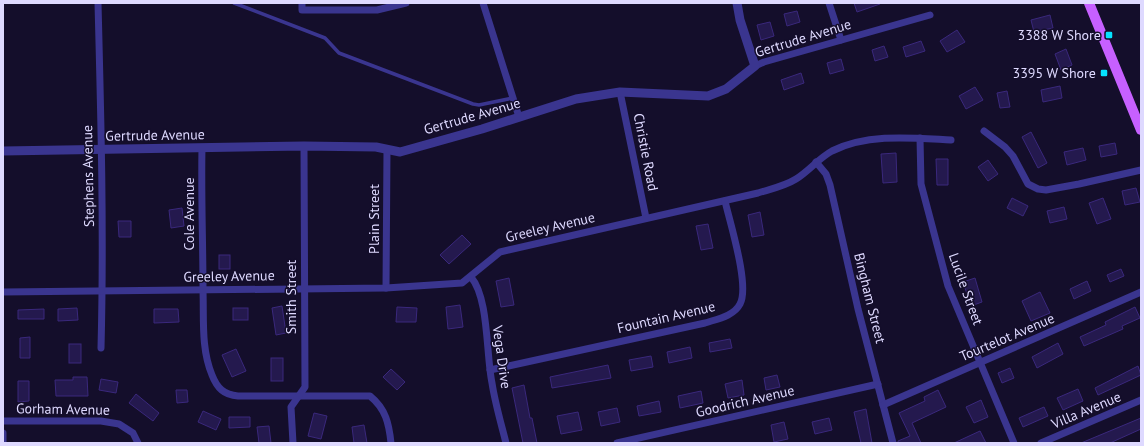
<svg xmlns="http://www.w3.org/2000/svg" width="1144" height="446" font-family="'PT Sans',sans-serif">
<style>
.building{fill:#24194e;stroke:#3a287c}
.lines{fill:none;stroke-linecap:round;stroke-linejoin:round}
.service{stroke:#3a358f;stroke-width:3.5}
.minor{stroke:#3a358f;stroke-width:7}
.tertiary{stroke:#3a358f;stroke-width:9}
.primary{stroke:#c660ff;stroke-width:10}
.poi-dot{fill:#05e2ff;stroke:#140e2b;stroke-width:1.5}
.labels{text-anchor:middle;stroke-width:3;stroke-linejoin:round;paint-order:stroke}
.poi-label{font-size:14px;fill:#ded9ff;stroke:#140e2b;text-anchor:end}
.street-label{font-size:14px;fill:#ded9ff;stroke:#140e2b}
</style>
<rect width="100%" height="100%" fill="#140e2b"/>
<!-- building -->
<g class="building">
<path d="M854,3H879L880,4L857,12Z"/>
<path d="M797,11L800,22L787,26L784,14Z"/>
<path d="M1050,15L1053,28L1034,32L1031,20Z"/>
<path d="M770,22L774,36L761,40L757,25Z"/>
<path d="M957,30L965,42L947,52L940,41Z"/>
<path d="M921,41L925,51L906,57L903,47Z"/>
<path d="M884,46L888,57L875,61L872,50Z"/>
<path d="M1066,49L1072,65L1061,70L1055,54Z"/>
<path d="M841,59L844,70L830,74L827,63Z"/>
<path d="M801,73L804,83L784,90L781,80Z"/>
<path d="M1060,86L1062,98L1043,102L1041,90Z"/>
<path d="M975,87L983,100L966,109L959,96Z"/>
<path d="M1007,91L1010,107L1000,108L997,93Z"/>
<path d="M1031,132L1047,163L1038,168L1022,137Z"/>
<path d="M1115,143L1117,154L1101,157L1099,146Z"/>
<path d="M1083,148L1086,160L1067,165L1064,152Z"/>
<path d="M896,153L897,182L883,183L881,154Z"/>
<path d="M936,159H948V185H937Z"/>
<path d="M988,160L998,174L988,181L978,167Z"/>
<path d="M1136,188L1140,202L1125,205L1122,191Z"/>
<path d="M1012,198L1028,206L1023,216L1007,208Z"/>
<path d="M1103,198L1111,219L1097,224L1089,203Z"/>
<path d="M1064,207L1067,219L1050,223L1047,211Z"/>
<path d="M182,208L184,226L171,228L169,210Z"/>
<path d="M760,212L764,235L752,237L748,215Z"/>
<path d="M118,221H131V237H119Z"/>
<path d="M708,224L713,248L701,250L696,226Z"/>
<path d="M462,235L471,244L449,264L440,255Z"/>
<rect x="219" y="255" width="11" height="14"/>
<path d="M1121,269L1124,276L1110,282L1107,275Z"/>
<path d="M509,278L514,305L501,307L496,281Z"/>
<path d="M975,278L982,302L971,306L963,282Z"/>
<path d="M1087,281L1091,291L1074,299L1070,289Z"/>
<path d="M1040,292L1050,313L1031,321L1022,301Z"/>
<path d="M460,305L463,327L448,329L446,307Z"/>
<path d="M282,306L286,333L276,335L272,308Z"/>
<path d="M397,307L417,308L416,322H396Z"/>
<path d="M1135,307L1140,318L1122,326L1123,329L1084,346L1080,337L1106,325L1105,322Z"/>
<path d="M77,308L78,320L58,321V309Z"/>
<rect x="233" y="308" width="15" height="12"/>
<path d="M44,309V319H18V310Z"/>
<path d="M154,309H178L179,322L154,323Z"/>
<path d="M30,337V358H20V338Z"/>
<path d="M730,339L732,348L710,352L709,343Z"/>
<path d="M1058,343L1063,354L1037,368L1032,357Z"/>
<rect x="69" y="344" width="12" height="19"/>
<path d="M690,347L692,358L669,363L667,352Z"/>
<path d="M236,349L246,371L232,377L222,355Z"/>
<path d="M651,356L653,367L631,371L629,360Z"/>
<rect x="271" y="358" width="12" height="23"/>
<path d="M608,365L611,378L552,388L550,377Z"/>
<path d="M1138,366L1141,375L1098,395L1095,388Z"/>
<path d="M1010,368L1014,378L1002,383L998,373Z"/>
<path d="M391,369L405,382L397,390L383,377Z"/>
<path d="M777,375L780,387L766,390L764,378Z"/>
<path d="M73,377H87L88,396H56L55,380H73Z"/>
<path d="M101,379L118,382L116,393L99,390Z"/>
<path d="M742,380L744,395L728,398L725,384Z"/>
<path d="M18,381H29V401L18,402Z"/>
<path d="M524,385L530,418H532L537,443H523L512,388Z"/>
<path d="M1078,389L1083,401L1063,410L1057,398Z"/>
<path d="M176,390H187L188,402L177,403Z"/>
<path d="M938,390L946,407L912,423L921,443H898V441L910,436L899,413L925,401L924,397Z"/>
<path d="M701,391L703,403L680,408L678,396Z"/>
<path d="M136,394L159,413L153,421L129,403Z"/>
<path d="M981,400L988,417L974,423L966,407Z"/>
<path d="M659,401L661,412L639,416L637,406Z"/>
<path d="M1044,407L1048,416L1023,427L1019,418Z"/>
<path d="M617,408L620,422L601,426L598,412Z"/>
<path d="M866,409L872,443H861L854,412Z"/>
<path d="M203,411L221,419L216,430L198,422Z"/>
<path d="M578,412L582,430L561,434L557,416Z"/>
<path d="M314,413L327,416L321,439L308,436Z"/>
<path d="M229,417H250V427L229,428Z"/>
<path d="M829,418L832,430L815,434L812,422Z"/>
<path d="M1141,418V429L1110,443H1081Z"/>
<path d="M784,422L788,439L774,442L771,425Z"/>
<path d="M364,425L367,443H354L352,427Z"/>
<path d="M269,426L271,443H259L257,427Z"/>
<path d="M980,431L986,443H954Z"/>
</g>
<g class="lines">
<!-- service -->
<path class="service" d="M234,3L325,38L339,53L473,104L479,105L513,98"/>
<!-- minor -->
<g class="minor">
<path d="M98,3C101,118 104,233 101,348"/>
<path d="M302,3V10H377L406,3"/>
<path d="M483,3L519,117"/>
<path d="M829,3L841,40"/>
<path d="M755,66L764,62L930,15"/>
<path d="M620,92L646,218"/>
<path d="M984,131L1005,147L1013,156L1028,184L1038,189L1046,190L1079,184L1141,170"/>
<path d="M920,138L921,184L948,286L1014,443"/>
<path d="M202,148C201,196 203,243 203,291C204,319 201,349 212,375C217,388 224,395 238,396H370C386,409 389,424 391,443"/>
<path d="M816,162L826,174L830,185L858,309L893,443"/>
<path d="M471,277C489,298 486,355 492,383C495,403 501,423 506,443"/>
<path d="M386,288L387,150"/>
<path d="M3,292L386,288L462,283L500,252L758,193C771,189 785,186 796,179C809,171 819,158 832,151C868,133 913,138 951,140"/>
<path d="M490,370L705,323C717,319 734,316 740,304C750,286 730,223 725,201"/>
<path d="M883,405L1141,292"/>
<path d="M3,421H101L119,424L133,433L138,443"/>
<path d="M3,433V443"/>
<path d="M293,443L291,407L305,387L304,146"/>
<path d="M617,443L878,384"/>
<path d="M1041,443L1141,400"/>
</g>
<!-- tertiary -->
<path class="tertiary" d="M3,151L304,146L376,147L400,152L482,129L576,99L620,92L708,96L726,89L755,66L740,20L737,3"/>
<!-- primary -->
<path class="primary" d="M1089,3L1141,130"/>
</g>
<!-- markers -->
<g class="poi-dot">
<rect x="1105" y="31" width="8" height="8" rx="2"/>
<rect x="1100" y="69" width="8" height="8" rx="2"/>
</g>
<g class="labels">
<!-- poi labels -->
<g class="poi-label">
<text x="1101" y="40">3388 W Shore</text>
<text x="1096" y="78">3395 W Shore</text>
</g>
<!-- street labels -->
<g class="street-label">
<text transform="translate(803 38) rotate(-17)" y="5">Gertrude Avenue</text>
<text transform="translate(472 116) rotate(-16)" y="5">Gertrude Avenue</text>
<text transform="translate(155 135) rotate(-1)" y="5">Gertrude Avenue</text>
<text transform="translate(646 152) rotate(79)" y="5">Christie Road</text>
<text transform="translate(88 176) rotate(-91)" y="5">Stephens Avenue</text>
<text transform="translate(189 214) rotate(-90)" y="5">Cole Avenue</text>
<text transform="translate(374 219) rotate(-90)" y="5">Plain Street</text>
<text transform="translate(550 227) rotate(-13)" y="5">Greeley Avenue</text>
<text transform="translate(229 276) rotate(-1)" y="5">Greeley Avenue</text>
<text transform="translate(966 289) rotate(70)" y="5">Lucile Street</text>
<text transform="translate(291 297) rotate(-90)" y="5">Smith Street</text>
<text transform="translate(870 298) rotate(76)" y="5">Bingham Street</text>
<text transform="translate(666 317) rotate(-13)" y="5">Fountain Avenue</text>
<text transform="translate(1007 337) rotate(-23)" y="5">Tourtelot Avenue</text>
<text transform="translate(502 357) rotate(82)" y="5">Vega Drive</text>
<text transform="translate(745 401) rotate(-13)" y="5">Goodrich Avenue</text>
<text transform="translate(63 409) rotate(1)" y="5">Gorham Avenue</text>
<text transform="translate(1086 410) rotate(-23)" y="5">Villa Avenue</text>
</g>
</g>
<!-- border -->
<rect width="1144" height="446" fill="none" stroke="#ded9ff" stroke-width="8"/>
</svg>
